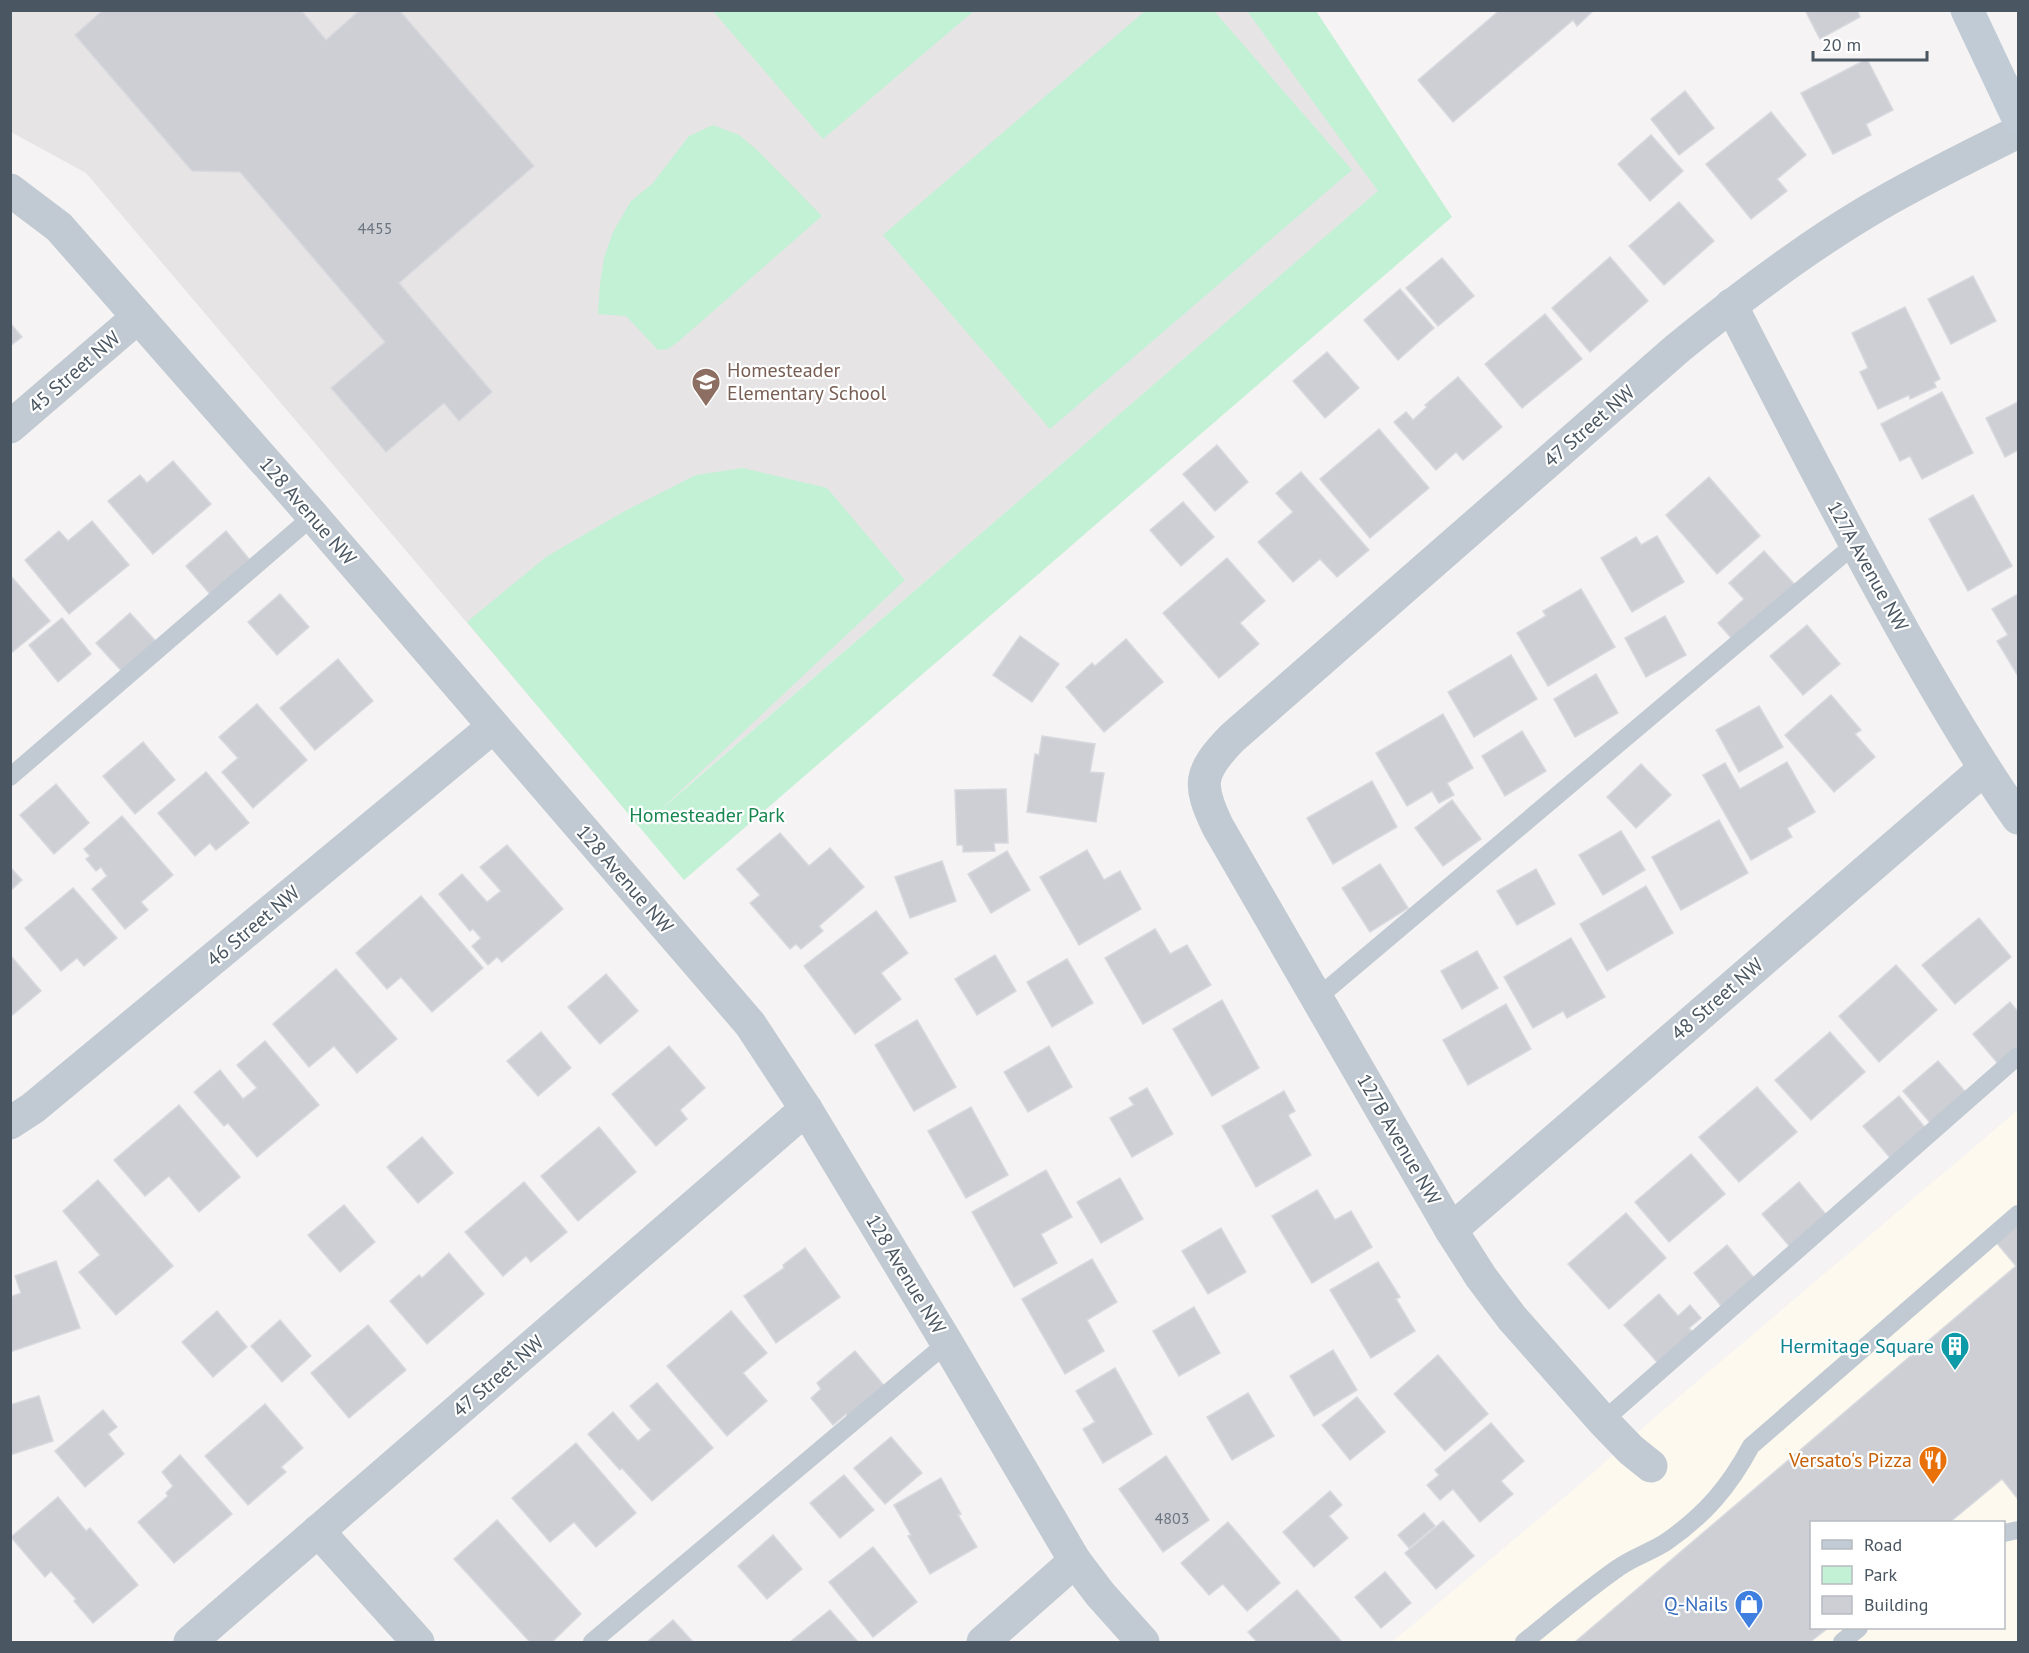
<svg xmlns="http://www.w3.org/2000/svg" width="2029" height="1653" font-family="'PT Sans',sans-serif">
<style>
.commercial{fill:#fdf9ef;fill-rule:evenodd}
.education{fill:#e6e4e5}
.green{fill:#c3f1d5}
.building{fill:#cdcfd5;stroke:#d7d9de;stroke-width:1.5}
.lines{fill:none;stroke-linecap:round;stroke-linejoin:round}
.lane{stroke:#c1cad2;stroke-width:18}
.street{stroke:#c1cad2;stroke-width:33}
.secondary{stroke:#c1cbd6;stroke-width:33}
.labels{text-anchor:middle;stroke-width:4.5;stroke-linejoin:round;paint-order:stroke}
.number-label{font-size:16px;fill:#6b747e}
.education-label{font-size:20px;fill:#785e54;stroke:#fff;text-anchor:start}
.street-label{font-size:20px;fill:#4a5661;stroke:#fff}
.park-label{font-size:20px;fill:#17864f;stroke:#fff}
.culture-label{font-size:20px;fill:#0d838f;stroke:#fff;text-anchor:end}
.food-label{font-size:20px;fill:#c56008;stroke:#fff;text-anchor:end}
.shop-label{font-size:20px;fill:#366cbe;stroke:#fff;text-anchor:end}
</style>
<rect width="100%" height="100%" fill="#f5f3f3"/>
<!-- commercial -->
<path class="commercial" d="M2018,1110V1642H1392L1585,1480L1654,1418ZM1812,1522H2004V1628H1812Z"/>
<!-- education -->
<path class="education" d="M1247,10L1379,191L640,827L86,173L11,132V11Z"/>
<!-- green -->
<g class="green">
<path d="M713,11H974L823,139Z"/>
<path d="M1145,11H1214L1352,170L1050,429L883,235Z"/>
<path d="M1247,11H1316L1452,217L684,880L467,622L546,557L623,512L696,475L743,468L827,488L905,580L658,812L1378,191Z"/>
<path d="M713,125L739,135L756,149L822,216L679,341L668,349L658,350L626,316L598,314L600,284L604,258L613,232L631,201L652,184L689,136Z"/>
</g>
<!-- building -->
<g class="building">
<path d="M103,10H301L326,40L360,10H399L534,166L399,283L492,392L459,421L444,403L386,452L331,388L385,342L240,172L192,171L75,35Z"/>
<path d="M1500,10H1594L1577,26L1573,20L1453,122L1418,80Z"/>
<path d="M1805,10H1857L1860,17L1820,39Z"/>
<path d="M1867,59L1893,110L1866,124L1871,135L1833,154L1801,93Z"/>
<path d="M1685,91L1714,128L1679,155L1651,119Z"/>
<path d="M1771,112L1806,155L1777,179L1787,191L1751,219L1706,164Z"/>
<path d="M1651,135L1683,171L1650,201L1618,164Z"/>
<path d="M1679,202L1714,241L1664,285L1629,246Z"/>
<path d="M1610,257L1648,301L1590,352L1552,308Z"/>
<path d="M1442,258L1474,296L1438,326L1406,288Z"/>
<path d="M1973,276L1996,321L1951,344L1928,299Z"/>
<path d="M1400,289L1434,328L1398,360L1364,320Z"/>
<path d="M1905,307L1940,379L1934,382L1936,387L1910,399L1909,395L1878,409L1860,372L1868,368L1852,333Z"/>
<path d="M1545,314L1582,359L1522,408L1485,364Z"/>
<path d="M10,323L22,337L10,346Z"/>
<path d="M1327,352L1359,388L1325,418L1293,381Z"/>
<path d="M1458,377L1502,427L1463,460L1456,452L1436,470L1394,422L1406,412L1413,420L1427,407L1425,405Z"/>
<path d="M1942,392L1973,453L1922,479L1910,456L1900,461L1881,424Z"/>
<path d="M2018,402V450L2005,457L1986,418Z"/>
<path d="M1379,429L1429,488L1370,538L1320,479Z"/>
<path d="M1217,445L1248,482L1215,511L1183,474Z"/>
<path d="M173,461L211,504L153,554L108,501L140,475L147,483Z"/>
<path d="M1301,472L1369,550L1337,577L1320,559L1293,582L1258,542L1293,512L1276,493Z"/>
<path d="M1709,477L1760,536L1717,574L1666,515Z"/>
<path d="M1973,495L2012,566L1968,591L1929,519Z"/>
<path d="M1183,502L1214,537L1181,566L1150,530Z"/>
<path d="M92,521L129,565L69,614L25,560L59,531L68,541Z"/>
<path d="M226,531L254,565L215,600L186,566Z"/>
<path d="M1657,536L1684,582L1632,612L1601,558L1636,537L1641,545Z"/>
<path d="M1764,551L1797,587L1733,640L1718,623L1744,599L1729,583Z"/>
<path d="M1227,558L1265,601L1240,623L1259,644L1219,678L1163,613Z"/>
<path d="M10,575L50,621L10,654Z"/>
<path d="M1581,589L1615,647L1548,686L1517,633L1546,616L1543,611Z"/>
<path d="M280,594L309,627L277,655L248,622Z"/>
<path d="M2018,594V676L1997,641L2008,635L1992,609Z"/>
<path d="M130,613L160,646L126,676L96,643Z"/>
<path d="M1665,616L1686,655L1646,677L1625,638Z"/>
<path d="M62,618L91,654L58,682L29,645Z"/>
<path d="M1807,625L1840,664L1803,695L1770,656Z"/>
<path d="M1020,636L1059,664L1032,702L993,675Z"/>
<path d="M1126,639L1163,682L1104,732L1066,687L1092,663L1095,666Z"/>
<path d="M1511,655L1537,699L1474,737L1448,692Z"/>
<path d="M338,659L373,701L315,750L280,708Z"/>
<path d="M1596,674L1618,713L1575,737L1554,699Z"/>
<path d="M1831,695L1861,730L1855,734L1875,757L1834,792L1785,735Z"/>
<path d="M257,704L307,760L253,808L222,772L238,758L219,737Z"/>
<path d="M1759,706L1783,747L1739,772L1716,730Z"/>
<path d="M1443,714L1473,768L1447,783L1454,795L1439,803L1432,791L1407,806L1376,753Z"/>
<path d="M1522,731L1546,771L1505,796L1482,756Z"/>
<path d="M1042,736L1095,744L1090,772L1104,773L1096,822L1027,812L1035,754L1039,755Z"/>
<path d="M143,742L175,780L135,814L103,776Z"/>
<path d="M1787,762L1815,812L1787,828L1792,837L1751,860L1703,775L1725,763L1740,789Z"/>
<path d="M1641,764L1671,795L1636,828L1607,797Z"/>
<path d="M206,772L249,823L216,850L210,843L195,856L158,813Z"/>
<path d="M1372,781L1397,827L1333,864L1307,818Z"/>
<path d="M56,784L89,823L54,854L20,815Z"/>
<path d="M1006,789L1008,843H994L995,851L963,852V845H957L955,790Z"/>
<path d="M1452,800L1481,839L1443,866L1415,828Z"/>
<path d="M122,816L173,875L141,902L148,910L125,929L92,889L107,876L101,867L96,871L86,859L90,856L84,849Z"/>
<path d="M1719,820L1748,873L1681,910L1652,857Z"/>
<path d="M1621,831L1645,870L1603,895L1579,855Z"/>
<path d="M780,833L809,866L830,848L864,887L819,926L823,931L801,949L796,944L790,949L750,903L760,895L737,869Z"/>
<path d="M507,845L563,909L502,962L497,957L488,965L472,946L481,938L473,929L470,931L439,894L462,874L487,902L501,891L480,867Z"/>
<path d="M1087,850L1104,880L1120,871L1141,909L1079,945L1040,877Z"/>
<path d="M1007,851L1030,890L991,913L968,874Z"/>
<path d="M942,861L956,901L910,918L895,877Z"/>
<path d="M1380,864L1408,908L1370,932L1342,888Z"/>
<path d="M10,867L22,880L10,891Z"/>
<path d="M1536,869L1555,904L1517,925L1497,891Z"/>
<path d="M1646,886L1673,933L1607,971L1580,924Z"/>
<path d="M73,888L117,938L84,966L77,958L61,971L25,928Z"/>
<path d="M421,896L483,968L432,1012L401,977L387,989L356,953Z"/>
<path d="M876,911L908,953L881,973L901,999L855,1034L804,966Z"/>
<path d="M1979,918L2011,957L1955,1004L1922,965Z"/>
<path d="M1155,929L1170,954L1187,945L1211,985L1143,1024L1105,958Z"/>
<path d="M1571,938L1605,997L1567,1018L1563,1011L1533,1028L1504,977Z"/>
<path d="M1477,951L1498,988L1462,1009L1441,971Z"/>
<path d="M10,955L41,991L10,1017Z"/>
<path d="M995,955L1016,991L977,1015L955,979Z"/>
<path d="M1067,959L1093,1003L1052,1027L1027,982Z"/>
<path d="M1896,965L1937,1010L1879,1062L1839,1016Z"/>
<path d="M336,969L397,1039L357,1073L334,1046L309,1067L273,1024Z"/>
<path d="M606,974L638,1011L600,1044L568,1007Z"/>
<path d="M1222,1000L1259,1068L1212,1096L1173,1029Z"/>
<path d="M2010,1002L2018,1012V1050L2000,1066L1973,1034Z"/>
<path d="M1506,1004L1531,1049L1468,1085L1443,1040Z"/>
<path d="M917,1020L956,1087L914,1111L875,1045Z"/>
<path d="M541,1032L571,1068L538,1096L507,1061Z"/>
<path d="M1830,1032L1865,1072L1811,1120L1775,1080Z"/>
<path d="M265,1041L319,1105L257,1157L228,1123L224,1126L194,1092L220,1070L243,1099L257,1088L237,1065Z"/>
<path d="M669,1046L705,1088L680,1110L687,1119L656,1146L612,1094Z"/>
<path d="M1049,1046L1072,1087L1028,1112L1004,1072Z"/>
<path d="M1938,1061L1969,1096L1933,1126L1903,1091Z"/>
<path d="M1757,1087L1797,1132L1739,1182L1699,1137Z"/>
<path d="M1147,1088L1173,1134L1132,1157L1110,1118L1134,1105L1129,1098Z"/>
<path d="M1284,1091L1295,1111L1288,1115L1311,1155L1256,1187L1222,1126Z"/>
<path d="M1899,1096L1927,1130L1892,1160L1863,1126Z"/>
<path d="M179,1105L240,1177L199,1212L169,1176L145,1196L114,1160Z"/>
<path d="M971,1107L1008,1175L966,1198L928,1131Z"/>
<path d="M599,1127L636,1172L578,1221L541,1176Z"/>
<path d="M422,1137L453,1173L418,1203L387,1167Z"/>
<path d="M1691,1154L1725,1194L1669,1242L1635,1202Z"/>
<path d="M1046,1170L1072,1217L1041,1234L1057,1263L1014,1287L972,1212Z"/>
<path d="M1120,1178L1143,1219L1101,1243L1077,1202Z"/>
<path d="M98,1180L173,1266L116,1315L79,1272L100,1255L63,1211Z"/>
<path d="M524,1182L567,1232L531,1262L526,1256L503,1276L465,1232Z"/>
<path d="M1799,1182L1828,1217L1791,1248L1762,1214Z"/>
<path d="M1317,1190L1335,1220L1351,1211L1372,1247L1312,1283L1272,1216Z"/>
<path d="M344,1205L375,1242L340,1272L308,1235Z"/>
<path d="M1626,1213L1666,1258L1609,1309L1568,1264Z"/>
<path d="M2018,1225V1499L2002,1479L1950,1522H1812V1628H1828L1810,1642H1575L2016,1266L1995,1241Z"/>
<path d="M1221,1228L1246,1272L1208,1294L1182,1251Z"/>
<path d="M1727,1245L1755,1279L1722,1307L1694,1273Z"/>
<path d="M805,1248L840,1297L776,1343L744,1296L784,1268L783,1265Z"/>
<path d="M449,1253L484,1294L427,1344L390,1301L419,1275L422,1278Z"/>
<path d="M1092,1259L1117,1302L1087,1320L1104,1351L1065,1374L1022,1299Z"/>
<path d="M56,1261L80,1328L10,1352V1297L21,1293L15,1276Z"/>
<path d="M1378,1262L1400,1297L1396,1299L1415,1331L1371,1358L1330,1290Z"/>
<path d="M1659,1294L1678,1316L1690,1305L1701,1318L1689,1328L1693,1333L1658,1363L1624,1325Z"/>
<path d="M1194,1307L1220,1353L1179,1376L1153,1331Z"/>
<path d="M217,1311L247,1347L213,1377L182,1342Z"/>
<path d="M731,1311L767,1353L743,1373L767,1401L727,1436L667,1366Z"/>
<path d="M280,1320L311,1356L282,1382L251,1346Z"/>
<path d="M368,1325L406,1370L349,1418L311,1373Z"/>
<path d="M1333,1350L1357,1390L1314,1416L1290,1376Z"/>
<path d="M855,1351L886,1388L849,1419L846,1414L833,1425L811,1398L821,1389L817,1383Z"/>
<path d="M1438,1355L1488,1414L1445,1451L1394,1394Z"/>
<path d="M1115,1368L1152,1434L1103,1463L1083,1429L1095,1422L1076,1391Z"/>
<path d="M657,1383L713,1448L652,1501L622,1468L620,1470L588,1434L613,1412L638,1441L651,1430L630,1406Z"/>
<path d="M1248,1393L1274,1436L1232,1460L1207,1417Z"/>
<path d="M39,1396L53,1441L10,1455V1405Z"/>
<path d="M1357,1397L1385,1432L1350,1460L1322,1425Z"/>
<path d="M265,1404L303,1448L281,1467L286,1472L248,1505L205,1456Z"/>
<path d="M103,1410L117,1427L108,1434L124,1454L85,1487L55,1451Z"/>
<path d="M1491,1423L1524,1461L1501,1481L1513,1494L1480,1522L1453,1489L1440,1500L1427,1485L1439,1475L1435,1470Z"/>
<path d="M891,1437L922,1473L885,1504L854,1468Z"/>
<path d="M576,1443L636,1513L596,1547L574,1522L550,1542L512,1498Z"/>
<path d="M180,1455L232,1514L174,1563L138,1522L168,1496L166,1493L173,1486L162,1472Z"/>
<path d="M1166,1456L1209,1520L1163,1552L1119,1489Z"/>
<path d="M844,1475L874,1510L840,1538L810,1503Z"/>
<path d="M941,1478L961,1514L958,1515L977,1547L930,1574L908,1536L911,1535L894,1505Z"/>
<path d="M1330,1491L1342,1505L1329,1516L1348,1538L1314,1567L1283,1532Z"/>
<path d="M58,1497L86,1531L90,1528L138,1585L93,1623L74,1601L76,1599L51,1571L45,1577L11,1537Z"/>
<path d="M1424,1513L1435,1526L1409,1548L1398,1535Z"/>
<path d="M497,1520L581,1614L552,1642H530L454,1559Z"/>
<path d="M1443,1521L1474,1556L1436,1589L1405,1553Z"/>
<path d="M1228,1522L1280,1583L1247,1611L1223,1584L1209,1595L1181,1563Z"/>
<path d="M773,1535L802,1569L767,1599L738,1566Z"/>
<path d="M873,1547L917,1602L873,1637L829,1582Z"/>
<path d="M1385,1572L1411,1603L1381,1628L1355,1597Z"/>
<path d="M1297,1590L1341,1641L1340,1642H1257L1248,1632Z"/>
<path d="M830,1610L858,1642H790Z"/>
<path d="M673,1620L693,1642H647Z"/>
</g>
<g class="lines">
<!-- lane -->
<g class="lane">
<path d="M10,777L313,516"/>
<path d="M1317,998L1854,545"/>
<path d="M1603,1421L2018,1056"/>
<path d="M2004,1533L2018,1530"/>
<path d="M592,1642L947,1343"/>
<path d="M1524,1642C1555,1617 1585,1591 1618,1568C1633,1557 1651,1552 1666,1542C1705,1515 1729,1487 1751,1446L2018,1214"/>
<path d="M1842,1642L1859,1628"/>
</g>
<!-- street -->
<g class="street">
<path d="M10,190L59,227L313,516L750,1024L806,1109L947,1343L1075,1561L1100,1594L1143,1642"/>
<path d="M1731,305C1788,416 1845,527 1906,636C1941,698 1977,760 2018,818"/>
<path d="M10,427L138,317"/>
<path d="M10,1123L33,1108L493,727"/>
<path d="M1451,1230L1984,769"/>
<path d="M1651,1466L1631,1450L1603,1421L1512,1318L1481,1277L1451,1230L1218,827C1197,784 1199,772 1232,738L1678,348C1738,299 1801,251 1868,211C1916,182 1968,157 2018,132"/>
<path d="M318,1531L418,1642"/>
<path d="M190,1642L806,1109"/>
<path d="M983,1642L1075,1561"/>
</g>
<!-- secondary -->
<path class="secondary" d="M1967,10L2018,118"/>
</g>
<!-- icons -->
<defs>
<g id="school-pin" transform="scale(1.5)"><path d="M0 17L-7.5 6A9.5 9.5 0 1 1 7.5 6Z" fill="#8d6e63" stroke="#fff"/><path d="M0-5L7-2L0 1L-7-2ZM-4 1L0 2.5L4 1V4Q0 6-4 4Z" fill="#fff"/></g>
<g id="building-pin" transform="scale(1.5)"><path d="M0 17L-7.5 6A9.5 9.5 0 1 1 7.5 6Z" fill="#0f9aa8" stroke="#fff"/><path d="M-4-6H4V6H1V3H-1V6H-4ZM-2.5-4.3h1.7v1.8h-1.7ZM.8-4.3h1.7v1.8H.8ZM-2.5-1h1.7V.8h-1.7ZM.8-1h1.7V.8H.8Z" fill="#fff"/></g>
<g id="restaurant-pin" transform="scale(1.5)"><path d="M0 17L-7.5 6A9.5 9.5 0 1 1 7.5 6Z" fill="#e8710a" stroke="#fff"/><path d="M-5-6h1v4h1v-4h1v4h1v-4h1v5L-1.5 .5V6h-2V.5L-5-1ZM5-6V6H3V1.5H1.5Q1.5-4 5-6Z" fill="#fff"/></g>
<g id="shop-pin" transform="scale(1.5)"><path d="M0 17L-7.5 6A9.5 9.5 0 1 1 7.5 6Z" fill="#3f7fe0" stroke="#fff"/><path d="M-5-2.5h2.3a2.7 3.5 0 0 1 5.4 0H5L5.5 6h-11ZM-1.5-2.5h3a1.5 2.3 0 0 0-3 0Z" fill="#fff"/></g>
</defs>
<g fill-rule="evenodd">
<use href="#school-pin" x="706" y="382"/>
<use href="#building-pin" x="1955" y="1346"/>
<use href="#restaurant-pin" x="1933" y="1460"/>
<use href="#shop-pin" x="1749" y="1604"/>
</g>
<g class="labels">
<!-- number labels -->
<g class="number-label">
<text x="375" y="234">4455</text>
<text x="1172" y="1524">4803</text>
</g>
<!-- education labels -->
<g class="education-label">
<text x="727" y="377">Homesteader<tspan x="727" dy="23">Elementary School</tspan></text>
</g>
<!-- street labels -->
<g class="street-label">
<text transform="translate(74 372) rotate(-41)" y="7">45 Street NW</text>
<text transform="translate(1589 426) rotate(-41)" y="7">47 Street NW</text>
<text transform="translate(308 511) rotate(49)" y="7">128 Avenue NW</text>
<text transform="translate(1868 566) rotate(61)" y="7">127A Avenue NW</text>
<text transform="translate(625 879) rotate(49)" y="7">128 Avenue NW</text>
<text transform="translate(253 926) rotate(-40)" y="7">46 Street NW</text>
<text transform="translate(1717 999) rotate(-41)" y="7">48 Street NW</text>
<text transform="translate(1399 1139) rotate(60)" y="7">127B Avenue NW</text>
<text transform="translate(906 1274) rotate(59)" y="7">128 Avenue NW</text>
<text transform="translate(498 1376) rotate(-41)" y="7">47 Street NW</text>
</g>
<!-- park labels -->
<g class="park-label">
<text x="707" y="822">Homesteader Park</text>
</g>
<!-- culture labels -->
<g class="culture-label">
<text x="1934" y="1353">Hermitage Square</text>
</g>
<!-- food labels -->
<g class="food-label">
<text x="1912" y="1467">Versato's Pizza</text>
</g>
<!-- shop labels -->
<g class="shop-label">
<text x="1728" y="1611">Q-Nails</text>
</g>
</g>
<!-- border -->
<rect width="2029" height="1653" fill="none" stroke="#4a5661" stroke-width="24"/>
<!-- legend -->
<rect x="1810" y="1521" width="195" height="108" fill="#ffffff" stroke="#b7bbc0" stroke-width="1.5"/>
<rect x="1822" y="1540" width="30" height="9" fill="#c1cbd6" stroke="#b7bbc0" stroke-width="1.5"/>
<text x="1864" y="1551" font-size="18" fill="#4a5661">Road</text>
<rect x="1822" y="1566" width="30" height="18" fill="#c3f1d5" stroke="#b7bbc0" stroke-width="1.5"/>
<text x="1864" y="1581" font-size="18" fill="#4a5661">Park</text>
<rect x="1822" y="1596" width="30" height="18" fill="#cdcfd5" stroke="#b7bbc0" stroke-width="1.5"/>
<text x="1864" y="1611" font-size="18" fill="#4a5661">Building</text>
<!-- scale -->
<path d="M1813 51v9h114v-9" fill="none" stroke="#4a5661" stroke-width="3"/>
<text x="1822" y="51" font-size="18" fill="#4a5661" stroke="#ffffff" stroke-width="4.5" paint-order="stroke">20 m</text>
</svg>
